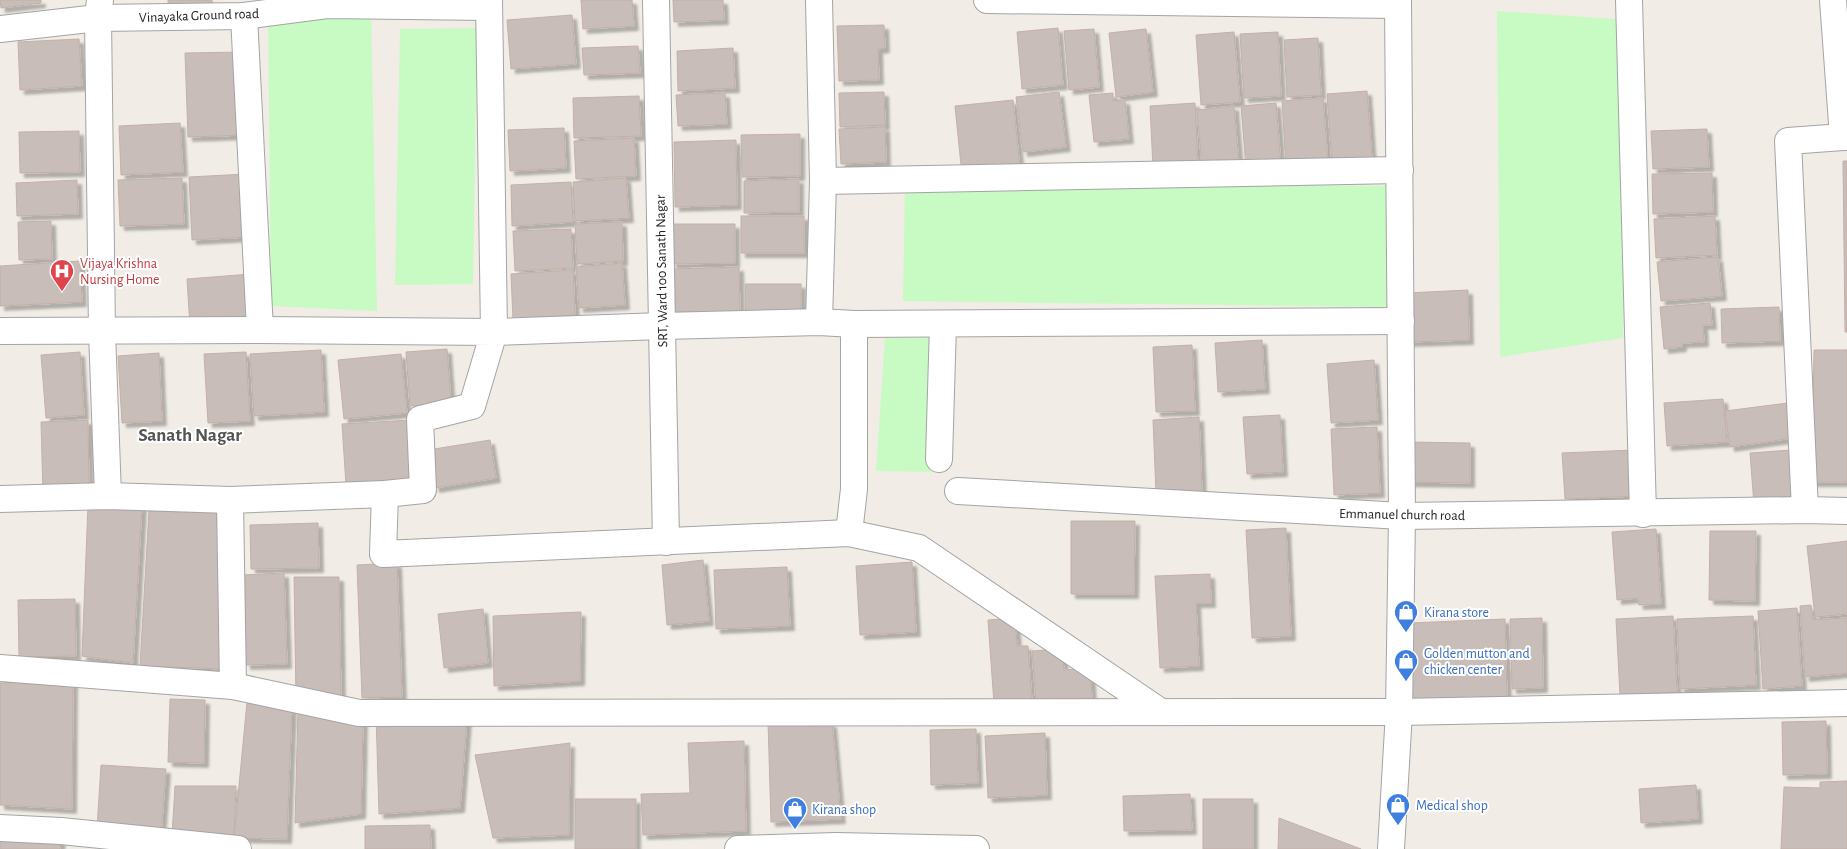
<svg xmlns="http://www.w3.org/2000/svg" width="1847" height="849" font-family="'Alegreya Sans',sans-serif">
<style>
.park{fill:#c7fbc3}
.building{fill:#c9bdb9;stroke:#c3b0a8;filter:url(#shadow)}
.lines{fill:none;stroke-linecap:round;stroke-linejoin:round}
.street-casing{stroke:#a4a4a4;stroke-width:28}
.street{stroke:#fff;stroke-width:26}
.labels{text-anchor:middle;stroke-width:4;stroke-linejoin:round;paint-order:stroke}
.street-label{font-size:14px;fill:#202020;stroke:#fff}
.health-label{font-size:14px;fill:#be3a42;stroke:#fff;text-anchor:start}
.shop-label{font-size:14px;fill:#366cbe;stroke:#fff;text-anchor:start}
.district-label{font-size:19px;font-weight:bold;fill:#535353;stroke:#fff}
</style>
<defs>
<filter id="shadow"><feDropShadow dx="4.5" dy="4.5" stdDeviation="1" flood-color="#0004"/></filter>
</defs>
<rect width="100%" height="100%" fill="#f1ece6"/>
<!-- park -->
<g class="park">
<path d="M371,7L377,311L271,306L268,14Z"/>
<path d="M1497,11L1629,20L1623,338L1500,357Z"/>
<path d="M477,28L473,284L395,285L400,29Z"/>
<path d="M905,183L1392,186L1386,307L903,301Z"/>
<path d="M885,338H937L939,472L876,471Z"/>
</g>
<!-- building -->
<g class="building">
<path d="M0,0H41V3L1,8Z"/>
<path d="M168,0H212L213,13L169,16Z"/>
<path d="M581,0H632L634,26L583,29Z"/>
<path d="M673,0H723L724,20L674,22Z"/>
<path d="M572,15L576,64L511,69L507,20Z"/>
<path d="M884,25L885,48L878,49L879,80L839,81L837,26Z"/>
<path d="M1058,28L1063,85L1022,89L1017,32Z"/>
<path d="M1094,29L1099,87L1069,90L1064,31Z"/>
<path d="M1146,29L1153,92L1116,97L1109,33Z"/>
<path d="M1234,32L1240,102L1201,105L1196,35Z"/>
<path d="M1278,32L1281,96L1244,98L1240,34Z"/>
<path d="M1318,38L1321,95L1287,97L1284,40Z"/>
<path d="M79,39L82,86L20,90L18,42Z"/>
<path d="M638,46L640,73L584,75L582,48Z"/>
<path d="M733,48L735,88L678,91L677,51Z"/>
<path d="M243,52L245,135L188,137L185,53Z"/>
<path d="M1367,91L1372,160L1332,163L1327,94Z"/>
<path d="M884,92L885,125L840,127L839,93Z"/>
<path d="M1059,92L1066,147L1023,152L1016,97Z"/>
<path d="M725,93L727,124L678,126L676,95Z"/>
<path d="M1113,93V101L1125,100L1129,139L1094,142L1089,95Z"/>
<path d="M639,96L641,136L574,138L573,98Z"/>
<path d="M1323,98L1328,163L1286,165L1282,101Z"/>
<path d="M1013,100L1020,169L962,175L955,106Z"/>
<path d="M1195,103L1198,166L1153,168L1150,106Z"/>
<path d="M1276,103L1281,164L1246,167L1241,106Z"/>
<path d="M1234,106L1239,164L1202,167L1197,110Z"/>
<path d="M180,123L183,172L121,175L119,126Z"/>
<path d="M885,127L886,162L841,164L839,129Z"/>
<path d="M564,128L566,168L510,171L508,130Z"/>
<path d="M1707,129L1709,167L1653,169L1651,131Z"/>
<path d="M79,131L80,172L20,173L19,132Z"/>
<path d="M800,134V176L742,177L741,135Z"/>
<path d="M634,138L636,176L576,179L574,141Z"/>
<path d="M736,140L737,205L675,207L674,142Z"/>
<path d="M1843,161H1847V332H1845Z"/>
<path d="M1712,173L1713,212L1653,214L1652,174Z"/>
<path d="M246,174L248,237L192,240L189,177Z"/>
<path d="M182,178L184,224L120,226L118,180Z"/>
<path d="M626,178L629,218L575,221L573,182Z"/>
<path d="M799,179V212L744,213V181Z"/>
<path d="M77,180L78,214L17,216L16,183Z"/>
<path d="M571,182L573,222L512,226L511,185Z"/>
<rect x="741" y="216" width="63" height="37"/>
<path d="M1715,216L1717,255L1656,258L1654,219Z"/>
<path d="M51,221L52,259L19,260L18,222Z"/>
<path d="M622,222L623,261L577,264L575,224Z"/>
<path d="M671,224H735V263L672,264Z"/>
<path d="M571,229L573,268L515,271L513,231Z"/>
<path d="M1718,257L1722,296L1661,301L1657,262Z"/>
<path d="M80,261L82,302L0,306V266Z"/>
<path d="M622,263L625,305L579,308L576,267Z"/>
<path d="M739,267L740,316L675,319L673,269Z"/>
<path d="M573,270L575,315L513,319L511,274Z"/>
<path d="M251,274L255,321L190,327L187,279Z"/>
<rect x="745" y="284" width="56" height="36"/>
<path d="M1468,290L1469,340L1408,342L1407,293Z"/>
<path d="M1710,303L1712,325H1703L1704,342L1682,343V347L1664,349L1660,307Z"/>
<path d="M1779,307L1780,341L1722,343L1721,309Z"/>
<path d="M1262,340L1265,389L1218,392L1215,343Z"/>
<path d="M1192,345L1195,411L1156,412L1153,347Z"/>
<path d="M447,349L451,403L410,406L406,352Z"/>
<path d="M321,350L324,412L254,416L250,354Z"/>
<path d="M1814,350H1847V482H1812Z"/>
<path d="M80,352L84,415L46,418L41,355Z"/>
<path d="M246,352L250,421L208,423L204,354Z"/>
<path d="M159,353L162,421L122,423L118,356Z"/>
<path d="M401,354L407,413L344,419L338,360Z"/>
<path d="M1374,360L1378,420L1331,423L1327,364Z"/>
<path d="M1723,399L1727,442L1667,446L1664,403Z"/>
<path d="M1788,403L1793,438L1730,447L1725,411Z"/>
<path d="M1280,415L1283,472L1247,474L1243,417Z"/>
<path d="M1199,417L1202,492L1156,493L1153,420Z"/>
<path d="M88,420L89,492L43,494L41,422Z"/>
<path d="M411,420L414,480L346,485L342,424Z"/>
<path d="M1377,427L1380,493L1334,495L1331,429Z"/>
<path d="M490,440L496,478L435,488L428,450Z"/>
<path d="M1408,442L1470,443V483L1407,482Z"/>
<path d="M1634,450L1636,496L1565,499L1562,453Z"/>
<path d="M1791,450L1795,502L1754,505L1750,453Z"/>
<path d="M88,505H142L133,663L82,656Z"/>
<path d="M223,508L225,669L140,666L149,511Z"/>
<path d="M1071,521H1135L1134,594H1071Z"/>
<path d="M318,523L319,568L251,569L250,525Z"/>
<path d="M1286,528L1291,636L1252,638L1246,530Z"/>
<path d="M1656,529L1661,604L1639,605L1638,598L1617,600L1612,532Z"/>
<path d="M1710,531H1756L1755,601L1709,600Z"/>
<path d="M1847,541V614L1815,617L1807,546Z"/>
<path d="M703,560L709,621L667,625L662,565Z"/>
<path d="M912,562L916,632L860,635L856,566Z"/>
<path d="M397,563L402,697L362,698L357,565Z"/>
<path d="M787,567L790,626L716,629L714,570Z"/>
<path d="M284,573L287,664L246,665L243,575Z"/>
<path d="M1210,574L1211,603H1196L1199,666L1160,668L1155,576Z"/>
<path d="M294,577H339L341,698H296Z"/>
<path d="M75,599L76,656L19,657L18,600Z"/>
<path d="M1811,605L1813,620L1847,618V673L1805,677L1800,606Z"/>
<path d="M1797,608L1802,686L1763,689L1758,611Z"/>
<path d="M483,609L488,663L444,668L438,614Z"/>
<path d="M581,612L580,681L494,686L493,616Z"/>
<path d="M1673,616L1677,692L1620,695L1616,619Z"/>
<path d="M1753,616L1756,685L1680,689L1677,619Z"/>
<path d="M1015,618L1017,646H1028L1032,701L994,704L988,620Z"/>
<path d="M1542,618L1543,688L1512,689L1510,619Z"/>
<path d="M1505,619L1507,699L1413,702L1410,623Z"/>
<path d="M1062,649L1064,670L1090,668L1092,698L1036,703L1032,651Z"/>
<path d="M73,680L72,809L0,805V683Z"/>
<path d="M170,699L205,700L204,763L168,762Z"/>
<path d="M247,702L292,703L287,839L234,838Z"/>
<path d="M298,710L363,720L361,814L295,823Z"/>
<path d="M376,713L467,719L460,808L379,814Z"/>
<path d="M768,721L832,723L841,819L771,822Z"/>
<path d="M1826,721L1827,774L1783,775L1782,722Z"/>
<path d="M976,729L978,783L931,785L930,730Z"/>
<path d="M1045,733L1047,795L988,798L985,736Z"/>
<path d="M744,741L746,831L643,835L641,794L690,793L688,743Z"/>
<path d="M570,743L569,835L493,838L475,755Z"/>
<path d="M101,765L166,769L161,834L97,829Z"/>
<path d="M1847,781V849H1781L1784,787L1820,788V782Z"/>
<path d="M1696,785L1698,819L1641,823L1639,789Z"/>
<path d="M175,786H236L234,838L172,835Z"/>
<path d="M1190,794L1192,830L1124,831L1123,796Z"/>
<rect x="575" y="799" width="61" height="50"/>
<rect x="1203" y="799" width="50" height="50"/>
<path d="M1279,818L1361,849H1278Z"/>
<path d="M430,825L431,849H365V826Z"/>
<path d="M0,832L61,835L60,849H0Z"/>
</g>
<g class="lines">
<!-- street casing -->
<g class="street-casing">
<g id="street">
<path d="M100,0L98,18L102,332L108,496"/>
<path d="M489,0L494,332L662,326L819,322L854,324L1401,321"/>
<path d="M656,0L666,542"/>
<path d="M987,0L1398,5"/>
<path d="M1629,0L1643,514"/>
<path d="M1833,0L1843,137H1847"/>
<path d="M244,16L260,330"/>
<path d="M0,29L98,18L244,16L327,5L488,7"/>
<path d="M823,181L1400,170"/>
<path d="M819,322L823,181L819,0"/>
<path d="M0,331L260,330L494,332L472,406L420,419L423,490L385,494L230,500L108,496L0,499"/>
<path d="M939,459L943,324"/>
<path d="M958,491L1402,516L1805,510L1847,511"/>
<path d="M385,494L383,554L849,533L919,548L1161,712"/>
<path d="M230,500L233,686"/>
<path d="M1805,510L1788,141L1843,137"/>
<path d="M849,533L854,489V324"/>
<path d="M0,668L233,686L359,713L1399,712L1847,703"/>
<path d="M0,828L61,831L238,849"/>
<path d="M738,849L836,846L976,849"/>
<path d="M1391,849L1399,712L1402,516L1398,0"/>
</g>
</g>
<!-- street -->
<use href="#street" class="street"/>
</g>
<!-- icons -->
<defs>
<g id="hospital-pin" transform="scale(1.25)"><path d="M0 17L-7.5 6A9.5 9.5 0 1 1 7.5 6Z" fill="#e0444e" stroke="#fff"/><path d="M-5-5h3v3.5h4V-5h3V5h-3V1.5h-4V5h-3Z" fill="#fff"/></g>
<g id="shop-pin" transform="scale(1.25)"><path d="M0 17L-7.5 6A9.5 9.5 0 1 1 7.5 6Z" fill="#3f7fe0" stroke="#fff"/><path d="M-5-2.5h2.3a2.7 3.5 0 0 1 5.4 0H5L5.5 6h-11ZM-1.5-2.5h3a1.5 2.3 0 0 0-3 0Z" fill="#fff"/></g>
</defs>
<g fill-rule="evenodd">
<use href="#hospital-pin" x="62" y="271"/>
<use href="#shop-pin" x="1406" y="612"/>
<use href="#shop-pin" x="1406" y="661"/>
<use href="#shop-pin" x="1398" y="805"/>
<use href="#shop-pin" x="795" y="809"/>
</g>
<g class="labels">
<!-- street labels -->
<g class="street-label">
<text transform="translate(199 15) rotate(-2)" y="5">Vinayaka Ground road</text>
<text transform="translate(661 271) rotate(-91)" y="5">SRT, Ward 100 Sanath Nagar</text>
<text transform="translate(1402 514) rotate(1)" y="5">Emmanuel church road</text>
</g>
<!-- health labels -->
<g class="health-label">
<text x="80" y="268">Vijaya Krishna<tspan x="80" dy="16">Nursing Home</tspan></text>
</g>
<!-- shop labels -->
<g class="shop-label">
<text x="1424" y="617">Kirana store</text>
<text x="1424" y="658">Golden mutton and<tspan x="1424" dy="16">chicken center</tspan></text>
<text x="1416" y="810">Medical shop</text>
<text x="812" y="814">Kirana shop</text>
</g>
<!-- district labels -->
<g class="district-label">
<text x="190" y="441">Sanath Nagar</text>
</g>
</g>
</svg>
